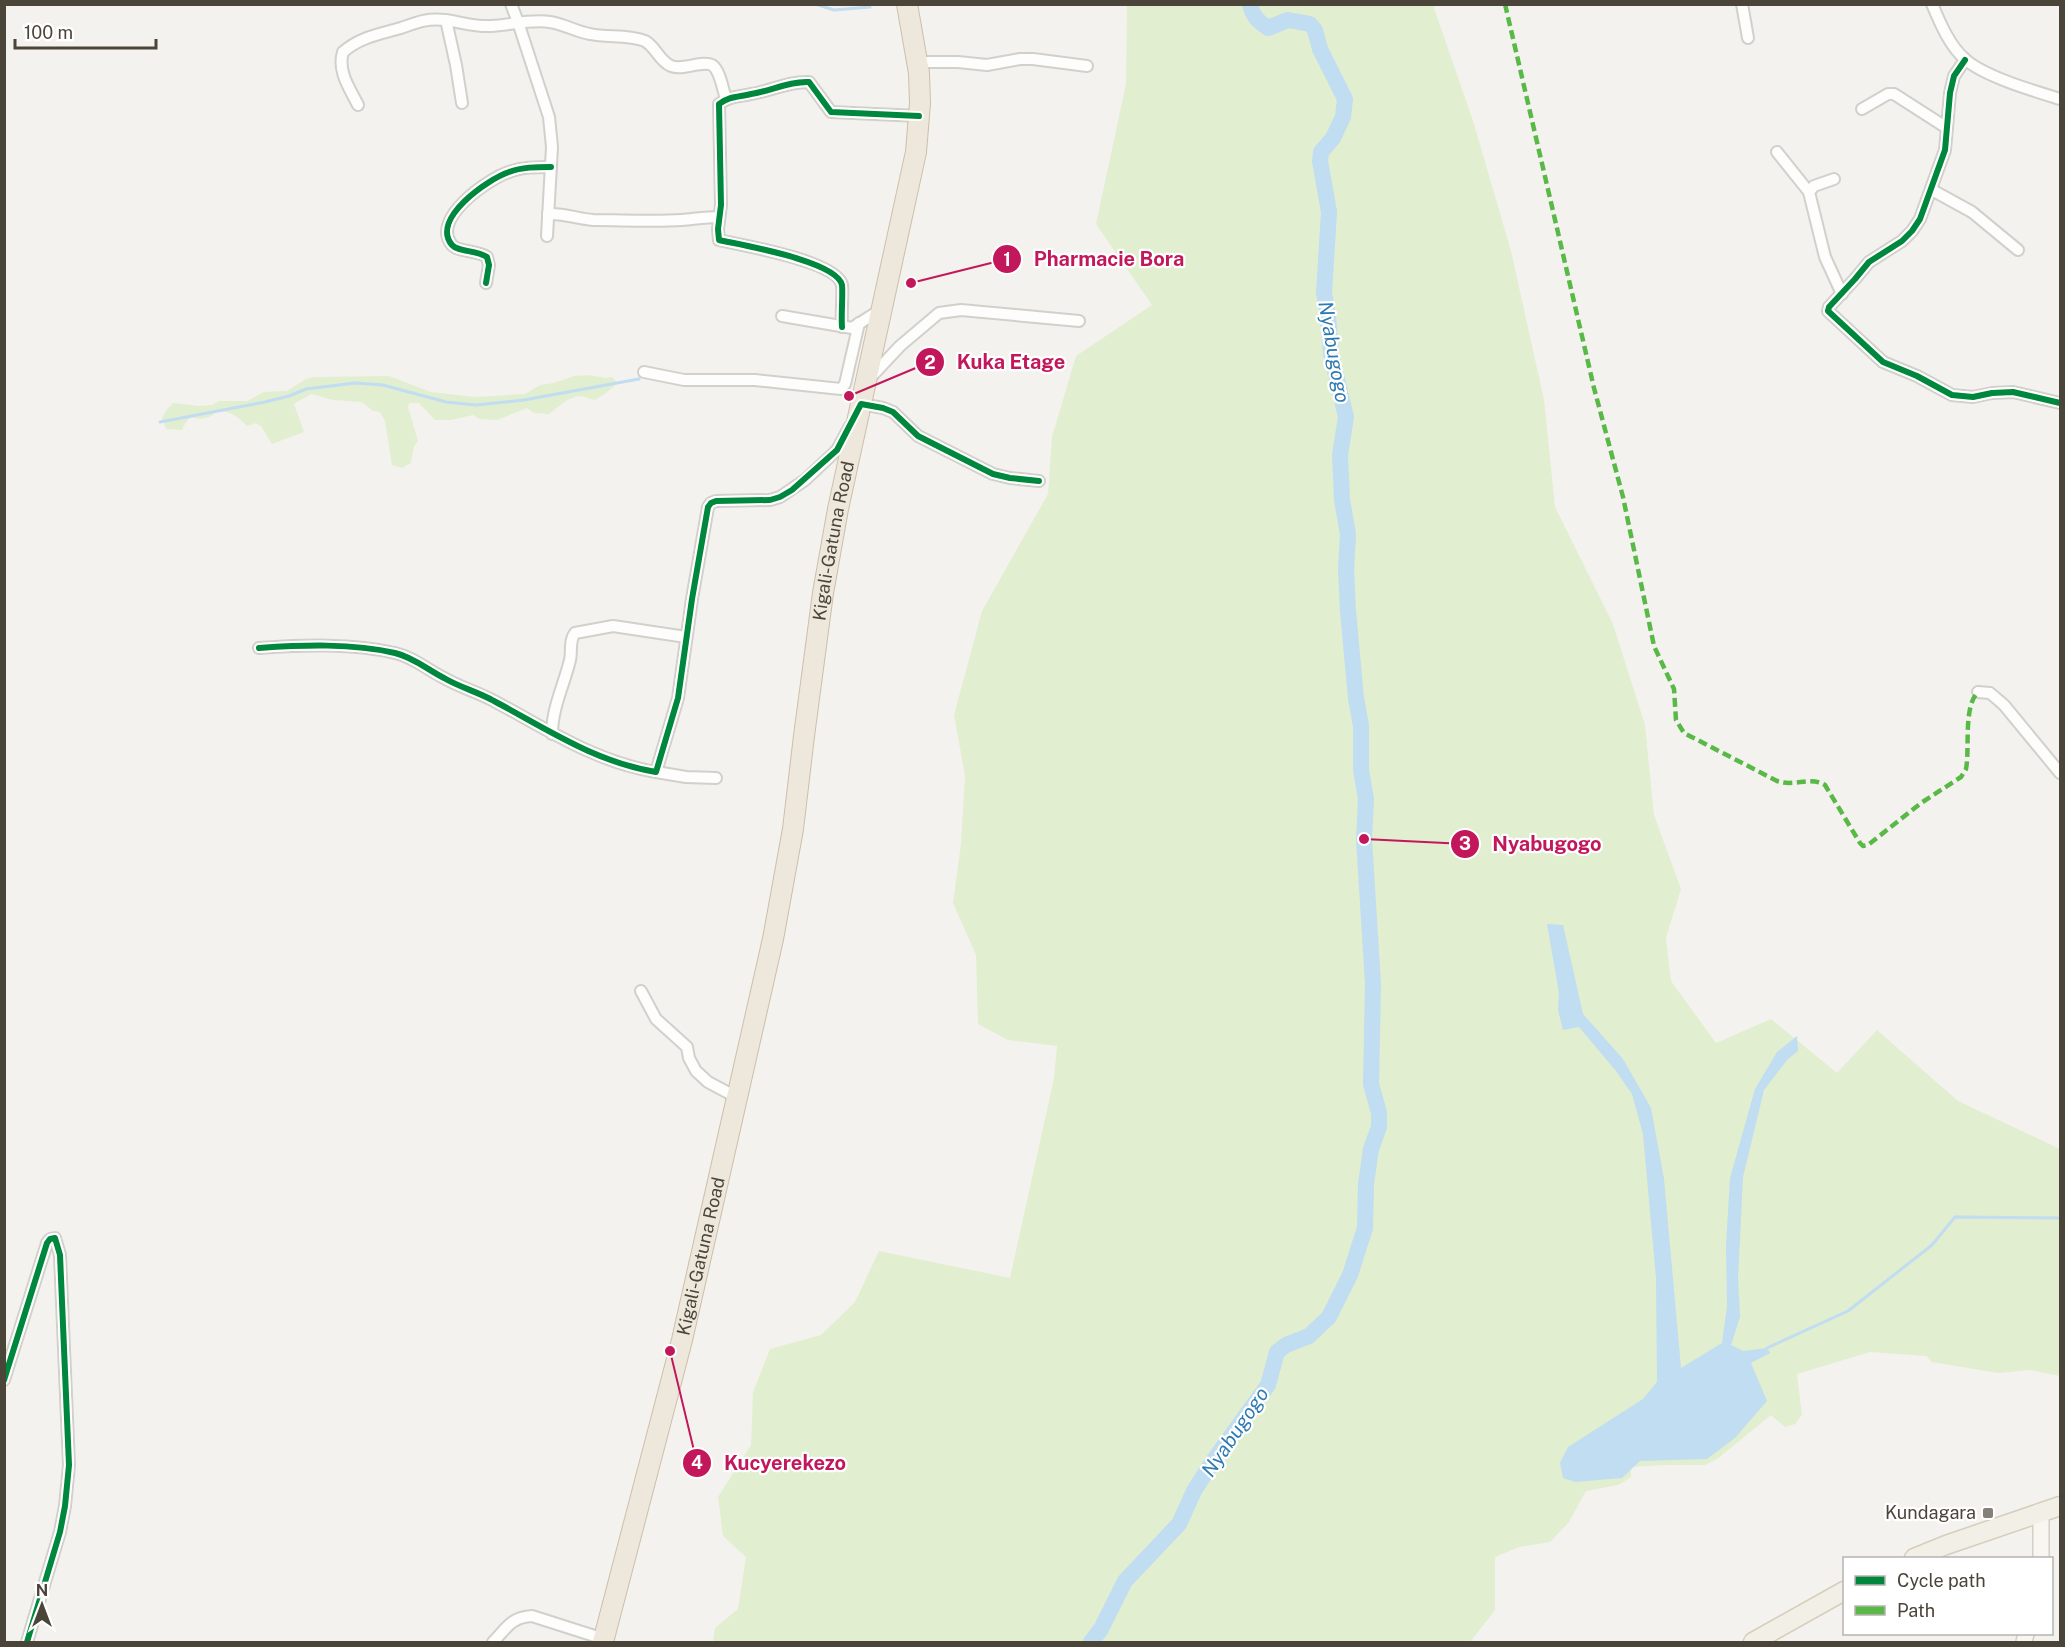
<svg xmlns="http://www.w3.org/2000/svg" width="2065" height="1647" font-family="'Public Sans',sans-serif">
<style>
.green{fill:#e1eecf}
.water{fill:#c0ddf1}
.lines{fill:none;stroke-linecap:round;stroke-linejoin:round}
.stream{stroke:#c0ddf1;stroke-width:3}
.river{stroke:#c0ddf1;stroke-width:16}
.street-casing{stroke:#d2d0cb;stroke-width:14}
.secondary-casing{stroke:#d3cfc5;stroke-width:18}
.primary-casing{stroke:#d6cebb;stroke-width:21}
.highway-casing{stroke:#ccbfa9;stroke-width:22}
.street{stroke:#fdfdfc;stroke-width:10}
.secondary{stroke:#f7f6f1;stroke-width:15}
.primary{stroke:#f2efe6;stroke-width:18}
.highway{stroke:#ede8db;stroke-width:20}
.quiet{stroke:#58b947;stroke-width:4.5;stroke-dasharray:9 4.5;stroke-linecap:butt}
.cycleway-casing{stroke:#fff;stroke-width:10}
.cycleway{stroke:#00873e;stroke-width:6}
.poi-dot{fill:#868178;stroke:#fff;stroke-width:2}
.labels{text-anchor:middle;stroke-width:4.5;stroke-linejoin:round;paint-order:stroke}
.street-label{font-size:18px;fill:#4b4439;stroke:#fff}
.poi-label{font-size:18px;fill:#4b4439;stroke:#fff;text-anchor:end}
.water-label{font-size:20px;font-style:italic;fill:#2e7ab2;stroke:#fff}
.leader{fill:none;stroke:#c2185b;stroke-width:2}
.callout-dot{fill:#c2185b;stroke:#fff;stroke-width:2}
.mark-label{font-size:18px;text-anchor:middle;font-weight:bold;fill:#fff}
.callout-label{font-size:20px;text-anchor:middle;font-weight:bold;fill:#c2185b;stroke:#fff;stroke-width:4.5;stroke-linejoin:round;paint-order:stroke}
</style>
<rect width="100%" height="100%" fill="#f4f2ee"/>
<!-- green -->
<g class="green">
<path d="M1127,5H1433L1474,124L1511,251L1544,400L1555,507L1613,624L1645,725L1654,815L1681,889L1666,938L1671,981L1716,1043L1771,1019L1837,1073L1877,1030L1958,1101L2060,1149V1376L2031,1370L1998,1373L1932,1362L1926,1356L1870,1352L1797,1374L1802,1415L1795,1424L1785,1427L1771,1415L1717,1459L1705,1465H1663L1631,1467V1477L1618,1485L1586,1491L1569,1522L1550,1542L1519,1547L1495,1557V1610L1470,1642H713L715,1628L738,1609L746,1557L723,1536L718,1497L751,1445L753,1392L770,1349L821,1335L855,1302L879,1251L1010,1278L1054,1078L1057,1046L1008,1040L978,1024L976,955L953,903L961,844L965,776L954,715L982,611L1048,494L1052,437L1076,356L1152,305L1096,224L1126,84Z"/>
<path d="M588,375L606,378L612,377L617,382C615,387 600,398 594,400C591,399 588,398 585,397C571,393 559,407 549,414L534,413L527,408L497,420L480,419L473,415L451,420H435L419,403H409L408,407L418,441L414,446L411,463L402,468L392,465L385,421L380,412L373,411L362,402L333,400L311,394L294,404L304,432L272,444L261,426L256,423L247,426C240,418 229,409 217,412C214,413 212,416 209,417C192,423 192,409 182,430L166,429L162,418L167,409L173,403L199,406L212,405L219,401H247L264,392L287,391L306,379L314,377L389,376L431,392L475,397L525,394L540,385L554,383L574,376Z"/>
</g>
<!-- water -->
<path class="water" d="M1547,924L1563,925L1583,1014L1623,1059L1651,1108L1664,1179L1681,1368L1722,1343L1727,1306L1726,1246L1730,1178L1755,1089L1777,1052L1797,1036L1798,1051L1787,1060L1764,1090L1743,1177L1738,1278L1740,1317L1731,1345L1743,1351L1767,1348L1770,1353L1751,1363L1767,1401L1735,1438L1707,1459L1640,1461L1622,1478L1575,1482L1563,1478L1560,1463L1568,1447L1643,1399L1657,1382L1656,1278L1643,1134L1632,1094L1616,1071L1579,1027L1563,1030L1558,1010L1559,993Z"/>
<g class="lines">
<!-- stream -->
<g class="stream">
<path d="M815,4L834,10L870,7"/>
<path d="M160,422L265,402L289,396L306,389L355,383L383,385L446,402L476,405L524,400L639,379"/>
<path d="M1767,1348L1848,1311L1932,1245L1955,1217L2060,1218"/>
</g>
<!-- river -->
<path class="river" d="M1091,1642L1101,1629L1125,1581L1179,1524L1194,1491L1211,1464L1268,1385L1277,1352L1286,1345L1309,1336L1329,1317L1350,1275L1365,1228L1366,1184L1371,1149L1379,1127V1113L1371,1084L1373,984L1364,839L1366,799L1361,770V726L1356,698L1348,611L1346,570L1348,534L1342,500L1340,455L1346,417L1331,354L1328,315L1324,293L1329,212L1320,161L1321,152L1333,138L1343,117L1345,99L1320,49L1315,30L1310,24L1288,20L1268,28C1258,21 1253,17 1250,4"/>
<!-- street casing -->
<g class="street-casing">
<g id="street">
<path d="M511,4L518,22L549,117L552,147L547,236"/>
<path d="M1742,4L1748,38"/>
<path d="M1932,4C1940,23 1950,47 1966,60C1986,77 2034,91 2060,99"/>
<path d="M446,20L456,65L462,103"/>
<path d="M1965,60L1954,76L1950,93L1945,150L1920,219L1912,231L1902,241L1869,262L1855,279L1829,307L1828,311L1883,362L1917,376L1952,395L1973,397L1992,393L2013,392L2060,403"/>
<path d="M918,62H958L987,65L1020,59H1033L1087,66"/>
<path d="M358,105C350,89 337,71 343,52C360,37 380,34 401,28C418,22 427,18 445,20C461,22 475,27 491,26C511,25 530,19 550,22C564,24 577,32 590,34C607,38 628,34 645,41C656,47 659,61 671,66C683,71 702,60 712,65C720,70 723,90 726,99"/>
<path d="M1862,109L1888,94H1894L1947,128"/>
<path d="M1777,152L1809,192"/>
<path d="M1834,179L1814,186L1809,192L1825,257L1842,294"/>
<path d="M1932,190L1972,212L2018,250"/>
<path d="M548,214C565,213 577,219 593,220C622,220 653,222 682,220C694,219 706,217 719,217"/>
<path d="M486,283L489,265L487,257C476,250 458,252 452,245C430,219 488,179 509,172C522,167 536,167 551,167"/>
<path d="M782,316L852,328L882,309"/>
<path d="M842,327C841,317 843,293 842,285C837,261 741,245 719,240L718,229L721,205L719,104C729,96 739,97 751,94C771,91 789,81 809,82L831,112L919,116"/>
<path d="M644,372L684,380H755L841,389L845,384L859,323"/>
<path d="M870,378L900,346L939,313L961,310L1079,321"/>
<path d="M860,407L861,404L883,408L893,412L918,436L993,474L1010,478L1039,481"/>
<path d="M259,648C303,645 352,643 395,653C413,657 428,670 444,678C459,687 478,692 494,701C547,729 595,762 656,772L678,698L692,599L708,507L711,503L716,501L770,500L780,497L805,480L837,450L850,426"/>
<path d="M1978,692L1990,693L2004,705L2060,773"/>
<path d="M552,734C552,708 564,685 570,660C572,651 569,640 575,633L613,626L686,637"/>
<path d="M656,772L686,777L716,778"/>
<path d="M641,991L656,1019L687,1047L689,1058L696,1071L708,1082L738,1098"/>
<path d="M4,1380L47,1243L50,1239L55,1238L60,1255L69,1465L65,1506L60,1532L27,1642"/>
<path d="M493,1642C506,1629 511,1617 532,1616L604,1639"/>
</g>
</g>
<!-- secondary casing -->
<g class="secondary-casing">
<g id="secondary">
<path d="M2041,1558V1513"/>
<path d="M2024,1642L2026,1634"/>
</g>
</g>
<!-- primary casing -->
<g class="primary-casing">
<g id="primary">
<path d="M1914,1558L1946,1545L2060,1506"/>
<path d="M1753,1642L1844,1591"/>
</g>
</g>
<!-- highway casing -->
<g class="highway-casing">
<g id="highway">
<path id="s1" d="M603,1642L682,1340L773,939L793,829L804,736L823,593L838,509L916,152L920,103L919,73L907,4"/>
</g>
</g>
<!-- street -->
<use href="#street" class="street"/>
<!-- secondary -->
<use href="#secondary" class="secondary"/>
<!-- primary -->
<use href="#primary" class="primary"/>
<!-- highway -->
<use href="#highway" class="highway"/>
<!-- quiet -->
<path class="quiet" d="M1505,4L1594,388L1623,497L1654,646L1674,689L1676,720L1684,733L1777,781C1795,787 1810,776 1825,785L1860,843L1863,846L1868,845L1921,803L1961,777L1966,769C1970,748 1963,707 1978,692"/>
<!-- cycleway casing -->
<g class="cycleway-casing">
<g id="cycleway">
<path d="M1965,60L1954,76L1950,93L1945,150L1920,219L1912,231L1902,241L1869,262L1855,279L1829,307L1828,311L1883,362L1917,376L1952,395L1973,397L1992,393L2013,392L2060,403"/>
<path d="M486,283L489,265L487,257C476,250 458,252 452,245C430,219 488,179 509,172C522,167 536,167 551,167"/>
<path d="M842,327C841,317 843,293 842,285C837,261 741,245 719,240L718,229L721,205L719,104C729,96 739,97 751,94C771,91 789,81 809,82L831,112L919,116"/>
<path d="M259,648C303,645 352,643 395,653C413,657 428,670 444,678C459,687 478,692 494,701C547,729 595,762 656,772L678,698L692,599L708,507L711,503L716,501L770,500L780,497L792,490L837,450L861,404L883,408L893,412L918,436L993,474L1010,478L1039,481"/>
<path d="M4,1380L47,1243L50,1239L55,1238L60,1255L69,1465L65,1506L60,1532L27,1642"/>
</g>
</g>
<!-- cycleway -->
<use href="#cycleway" class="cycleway"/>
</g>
<!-- markers -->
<rect class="poi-dot" x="1982" y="1507" width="12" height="12" rx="3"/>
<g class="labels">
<!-- street labels -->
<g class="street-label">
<text dy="6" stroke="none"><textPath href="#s1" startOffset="1126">Kigali-Gatuna Road</textPath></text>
<text dy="6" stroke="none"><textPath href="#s1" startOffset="398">Kigali-Gatuna Road</textPath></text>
</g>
<!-- poi labels -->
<g class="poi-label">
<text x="1976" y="1519">Kundagara</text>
</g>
<!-- water labels -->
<g class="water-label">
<text transform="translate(1334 352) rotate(80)" y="7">Nyabugogo</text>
<text transform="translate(1235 1432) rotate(-56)" y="7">Nyabugogo</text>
</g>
</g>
<!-- callouts -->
<path class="leader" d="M911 283L1007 259M849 396L930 362M1364 839L1465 844M670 1351L697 1463"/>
<g class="callout-dot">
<circle cx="911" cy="283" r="6"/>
<circle cx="849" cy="396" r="6"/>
<circle cx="1364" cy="839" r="6"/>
<circle cx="670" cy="1351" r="6"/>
<circle cx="1007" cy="259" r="15"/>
<circle cx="930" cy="362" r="15"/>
<circle cx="1465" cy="844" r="15"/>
<circle cx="697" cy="1463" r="15"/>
</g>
<g class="mark-label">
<text x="1007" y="266">1</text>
<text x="930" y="369">2</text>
<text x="1465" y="850">3</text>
<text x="697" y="1469">4</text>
</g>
<g class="callout-label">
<text x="1109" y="266">Pharmacie Bora</text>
<text x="1011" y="369">Kuka Etage</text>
<text x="1547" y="851">Nyabugogo</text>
<text x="785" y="1470">Kucyerekezo</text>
</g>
<!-- border -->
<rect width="2065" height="1647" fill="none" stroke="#4b4439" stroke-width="12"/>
<!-- legend -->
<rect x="1843" y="1557" width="210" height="78" fill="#ffffff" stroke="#b7b4b0" stroke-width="1.5"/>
<rect x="1855" y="1576" width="30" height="9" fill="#00873e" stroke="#b7b4b0" stroke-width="1.5"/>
<text x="1897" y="1587" font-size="18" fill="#4b4439">Cycle path</text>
<rect x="1855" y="1606" width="30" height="9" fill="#58b947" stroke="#b7b4b0" stroke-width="1.5"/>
<text x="1897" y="1617" font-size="18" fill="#4b4439">Path</text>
<!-- north arrow -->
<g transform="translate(42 1605)" stroke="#ffffff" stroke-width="4.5" paint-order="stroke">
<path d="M0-4.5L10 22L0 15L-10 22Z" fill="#4b4439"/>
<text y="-9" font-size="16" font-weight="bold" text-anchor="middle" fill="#4b4439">N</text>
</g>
<!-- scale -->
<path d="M15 39v9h141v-9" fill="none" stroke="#4b4439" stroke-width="3"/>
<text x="24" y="39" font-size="18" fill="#4b4439" stroke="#ffffff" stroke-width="4.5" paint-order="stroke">100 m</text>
</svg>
